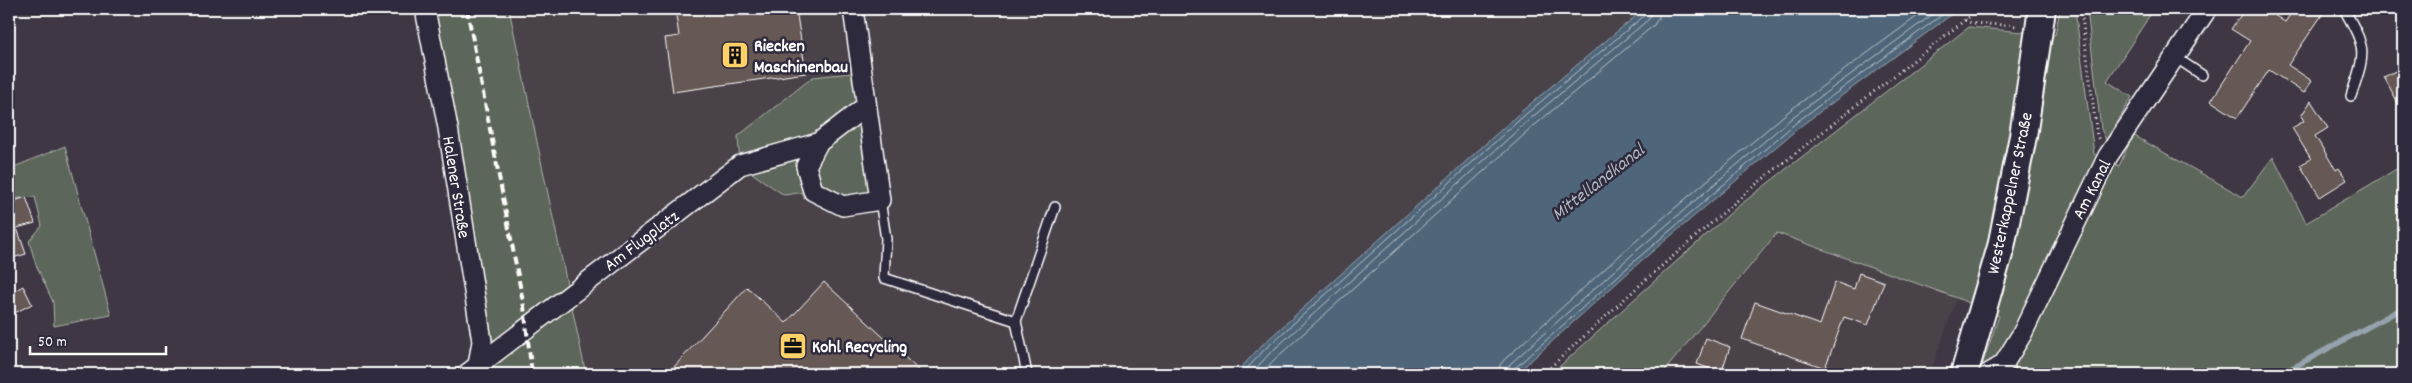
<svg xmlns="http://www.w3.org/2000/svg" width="2412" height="383" font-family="Dekko,sans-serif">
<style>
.built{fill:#4a4249}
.green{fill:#5d665a;stroke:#aeb2ac}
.water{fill:#4f667a;stroke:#95a3af}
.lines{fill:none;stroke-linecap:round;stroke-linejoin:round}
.shore{stroke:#b9c2ca;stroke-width:1}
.stream{stroke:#95a3af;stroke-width:5.5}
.building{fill:#655854;stroke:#fff}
.service-casing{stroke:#fff;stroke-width:12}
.minor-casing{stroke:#fff;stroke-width:22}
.secondary-casing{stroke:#fff;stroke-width:30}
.path{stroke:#fff;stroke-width:3;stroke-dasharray:1 4;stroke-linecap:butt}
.service{stroke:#2f2a3d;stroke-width:9}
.minor{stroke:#2f2a3d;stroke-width:19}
.secondary{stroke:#2f2a3d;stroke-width:26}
.rail{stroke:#fff;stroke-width:4;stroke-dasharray:8 4;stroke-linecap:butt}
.labels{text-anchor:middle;stroke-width:5;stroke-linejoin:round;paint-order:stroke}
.poi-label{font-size:18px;font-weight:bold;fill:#fff;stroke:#2f2a3d;text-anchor:start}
.street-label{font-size:18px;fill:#fff;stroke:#2f2a3d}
.water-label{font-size:19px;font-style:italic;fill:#b0bac3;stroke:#2f2a3d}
</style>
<rect width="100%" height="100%" fill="#3f3844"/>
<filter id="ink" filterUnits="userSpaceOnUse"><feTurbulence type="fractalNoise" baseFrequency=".02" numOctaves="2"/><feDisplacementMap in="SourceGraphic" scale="10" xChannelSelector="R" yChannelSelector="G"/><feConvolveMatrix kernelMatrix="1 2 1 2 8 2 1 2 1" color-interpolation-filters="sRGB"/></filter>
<g filter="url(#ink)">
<!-- built -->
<g class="built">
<path d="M509,9H1644L1523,110L1261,346L1235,374H586Z"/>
<path d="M1777,233L1957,298L1930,374H1662Z"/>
</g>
<!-- green -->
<g class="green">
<path d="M425,9H509L586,374H467L478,365Z"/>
<path d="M2060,9H2075L2094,154L2119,166L2133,135L2243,197L2273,157L2306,223L2403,165V374H1979L1999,316L1957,298L1777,233L1662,374H1551L1736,208L1969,27L2055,35Z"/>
<path d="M2087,9H2154L2107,81L2132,97L2106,140L2101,129Z"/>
<path d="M861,72L880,200L843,206L813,191L784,195L740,165L738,136L813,77Z"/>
<path d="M65,146L111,315L54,326L53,302L36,265L29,241L42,226L35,197L9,199V169Z"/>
</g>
<!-- water -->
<path class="water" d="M1644,9H1959L1802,125L1641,261L1516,374H1235L1261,346L1523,110Z"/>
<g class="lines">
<!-- shore -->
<g class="shore">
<path d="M1242,374L1264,350L1526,114L1645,15L1646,9"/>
<path d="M1251,374L1269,354L1530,119L1649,19L1653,9"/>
<path d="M1261,374L1274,360L1535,125L1654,25L1659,17L1660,9"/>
<path d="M1499,374L1500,365L1505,359L1629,247L1789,111L1927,9"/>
<path d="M1506,374L1510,364L1634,253L1794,116L1940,9"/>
<path d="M1513,374L1515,368L1638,258L1798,121L1950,9"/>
</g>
<!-- stream -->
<path class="stream" d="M2281,374L2403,308"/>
</g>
<!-- building -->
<g class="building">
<path d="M675,9H796L806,73L673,92L665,38L679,36Z"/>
<path d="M2245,9H2265L2285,22L2294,9H2326L2288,65L2312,81L2304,93L2269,70L2237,118L2211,101L2250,41L2231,29Z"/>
<path d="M2403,67V112L2384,77Z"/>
<path d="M2311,101L2328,128L2315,136L2336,170L2339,168L2347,180L2320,197L2300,165L2311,159L2292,128L2304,121L2301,116Z"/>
<path d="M26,197L35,223L17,228L26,254L9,259V203Z"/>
<path d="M1859,273L1884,282L1868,325L1844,317L1825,368L1742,339L1755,302L1820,325L1835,282L1854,289Z"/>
<path d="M824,282L923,374H680L673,368L747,287L786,323Z"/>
<path d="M23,286L32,304L9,316V294Z"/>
<path d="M1706,338L1730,347L1721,373L1697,364Z"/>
</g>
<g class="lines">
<!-- service casing -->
<g class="service-casing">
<g id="service">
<path d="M2344,9C2367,50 2366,51 2351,96"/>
<path d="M2175,57L2202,75"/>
<path d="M880,200L886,239L884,278L1016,321L1055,207"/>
<path d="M1016,321L1027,374"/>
</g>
</g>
<!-- minor casing -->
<g class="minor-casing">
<g id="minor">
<path d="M425,9L448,128L482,341L478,365"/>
<path d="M818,143L866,106"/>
<path d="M467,374L740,165L818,143L806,166L813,191L843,206L880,200L853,9"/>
<path d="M1988,374L2003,365L2022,334L2108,156L2207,9"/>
</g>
</g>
<!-- secondary casing -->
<g class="secondary-casing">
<path id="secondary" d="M1964,374L2001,247L2023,136L2042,9"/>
</g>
<!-- path -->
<g class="path">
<path d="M2081,9L2097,136L2099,140"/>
<path d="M1965,20L1971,23L2018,26"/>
<path d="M1543,374L1641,284L1754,186L1979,9"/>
</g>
<!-- service -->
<use href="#service" class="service"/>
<!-- minor -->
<use href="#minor" class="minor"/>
<!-- secondary -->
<use href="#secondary" class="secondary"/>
<!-- rail -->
<path class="rail" d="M467,9L524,307L532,374"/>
</g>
</g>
<!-- icons -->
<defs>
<g id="building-square" transform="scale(1.4375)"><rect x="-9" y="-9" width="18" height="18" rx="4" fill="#ffd166" stroke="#2f2a3d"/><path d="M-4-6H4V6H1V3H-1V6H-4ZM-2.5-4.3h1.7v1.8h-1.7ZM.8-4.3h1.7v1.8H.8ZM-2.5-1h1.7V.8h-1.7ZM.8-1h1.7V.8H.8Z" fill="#111"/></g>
<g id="office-square" transform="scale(1.4375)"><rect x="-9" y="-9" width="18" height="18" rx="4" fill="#ffd166" stroke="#2f2a3d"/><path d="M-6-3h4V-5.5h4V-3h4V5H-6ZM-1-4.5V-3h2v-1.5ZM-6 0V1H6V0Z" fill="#111"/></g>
</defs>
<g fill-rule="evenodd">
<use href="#building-square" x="735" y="55"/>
<use href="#office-square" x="793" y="346"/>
</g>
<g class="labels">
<!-- poi labels -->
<g class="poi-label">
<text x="754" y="51">Riecken<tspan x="754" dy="21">Maschinenbau</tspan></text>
<text x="812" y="352">Kohl Recycling</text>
</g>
<!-- street labels -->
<g class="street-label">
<text transform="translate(457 187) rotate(81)" y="6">Halener Straße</text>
<text transform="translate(2091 189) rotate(-63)" y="6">Am Kanal</text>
<text transform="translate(2009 193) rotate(-78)" y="6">Westerkappelner Straße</text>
<text transform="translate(641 240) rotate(-37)" y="6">Am Flugplatz</text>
</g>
<!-- water labels -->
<g class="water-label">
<text transform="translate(1597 181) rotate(-38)" y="7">Mittellandkanal</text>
</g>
</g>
<!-- margin -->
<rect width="2412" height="383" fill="none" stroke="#2f2a3d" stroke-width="30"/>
<rect x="15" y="15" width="2382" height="353" fill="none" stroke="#fff" stroke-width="2" filter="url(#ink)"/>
<!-- scale -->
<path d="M30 346v8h136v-8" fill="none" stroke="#ffffff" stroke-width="2.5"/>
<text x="38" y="346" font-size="15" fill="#ffffff" stroke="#2f2a3d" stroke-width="4" paint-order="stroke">50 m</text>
</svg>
